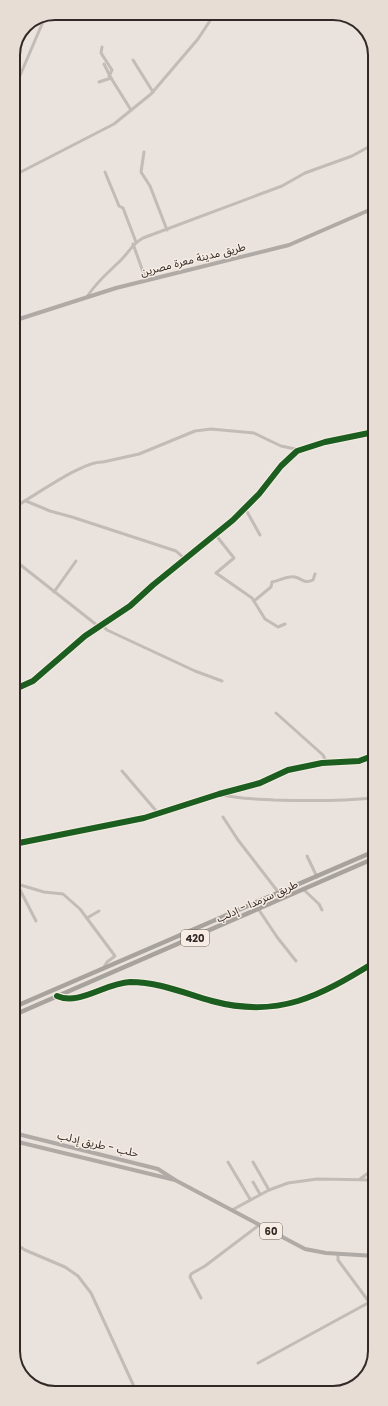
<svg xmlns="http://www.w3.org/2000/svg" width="388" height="1406" font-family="Poppins,'Noto Sans Arabic',sans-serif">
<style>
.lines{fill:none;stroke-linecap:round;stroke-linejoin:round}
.minor{stroke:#c2bbb6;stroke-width:3}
.major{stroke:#b0aaa6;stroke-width:4}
.highway{stroke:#a8a29c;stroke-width:4.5}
.cycleway-casing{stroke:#f7ede4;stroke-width:8}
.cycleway{stroke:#1b5e20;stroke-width:6}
.labels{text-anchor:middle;stroke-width:3;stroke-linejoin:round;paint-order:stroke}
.shield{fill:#f7ede4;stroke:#6d645f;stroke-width:1}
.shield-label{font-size:10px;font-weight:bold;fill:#322926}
.street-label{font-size:11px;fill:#322926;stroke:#f7ede4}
.rim{fill:none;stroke:#322926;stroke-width:2}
</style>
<rect width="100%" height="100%" fill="#eae3dd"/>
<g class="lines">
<!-- minor -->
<g class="minor">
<path d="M102,47L101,53L112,70L109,76"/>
<path d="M133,60L153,92"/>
<path d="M104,64L111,78L131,110"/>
<path d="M99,82L111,78"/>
<path d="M13,92L45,17"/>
<path d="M144,152L141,172L150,186L167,230"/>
<path d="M105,172L119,206L123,208L136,242"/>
<path d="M13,176L114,124L151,94L198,39L215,13"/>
<path d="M133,244L146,280"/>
<path d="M87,297C96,282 109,272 121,260C130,251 131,245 143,238L282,186L305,173L352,156L374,144"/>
<path d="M26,501L50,511L72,517L176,551L186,560"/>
<path d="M13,508C33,497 84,460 103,462L139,454L195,431L211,429L254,433L281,446L300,450"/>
<path d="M245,508L260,535"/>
<path d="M215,534L234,558L216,573L252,598L265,619L278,627L285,624"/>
<path d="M13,559L98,626"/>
<path d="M54,592L76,561"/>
<path d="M254,601L271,587L272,582C280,581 286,575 295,577C303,579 304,584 313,580L315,574"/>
<path d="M102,625L107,630L195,671L222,681"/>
<path d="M13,690L33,681L85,636L130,606L153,585L233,520L259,494L281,466L297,451L325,442L374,432"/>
<path d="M276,713L323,755L327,763"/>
<path d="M122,771L158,813"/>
<path d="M219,794C237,799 255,799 274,800C307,801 341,801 375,798"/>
<path d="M223,817L238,840L279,893"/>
<path d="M14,844L144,818L219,794L260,783L288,770L322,763L359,761L375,755"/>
<path d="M307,856L317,877"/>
<path d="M14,883L17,884L36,921"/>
<path d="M17,884L44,892L63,894L80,909L115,956L107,962L103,969"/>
<path d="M304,890L319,904L322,910"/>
<path d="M259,910L277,937L296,961"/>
<path d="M87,918L99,911"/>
<path d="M57,996C79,1006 105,983 130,982C159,982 184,993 212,1001C279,1019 320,996 375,962"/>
<path d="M228,1162L250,1199"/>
<path d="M253,1162L269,1190"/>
<path d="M360,1179L375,1168"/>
<path d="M253,1182L260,1194"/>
<path d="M232,1210L269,1190L288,1183L317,1179L375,1180"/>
<path d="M14,1243L25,1250L65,1267L78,1276L91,1293L137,1393"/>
<path d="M338,1254V1260L375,1310"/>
<path d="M201,1298L190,1277L191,1274L205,1266L259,1225"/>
<path d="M258,1363L368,1303L369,1301"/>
</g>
<!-- major -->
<g class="major">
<path d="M13,321L116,288L289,245L374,208"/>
<path d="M14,1133L158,1169L175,1180L305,1249L326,1253L375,1256"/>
<path d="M14,1141L175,1180"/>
</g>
<!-- highway -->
<g class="highway">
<path d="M14,1007L375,851"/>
<path d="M14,1015L375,858"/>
</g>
<!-- cycleway casing -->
<g class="cycleway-casing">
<g id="cycleway">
<path d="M13,690L33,681L85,636L130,606L153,585L233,520L259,494L281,466L297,451L325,442L374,432"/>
<path d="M14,844L144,818L219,794L260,783L288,770L322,763L359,761L375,755"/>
<path d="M57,996C79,1006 105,983 130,982C159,982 184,993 212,1001C279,1019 320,996 375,962"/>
</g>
</g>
<!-- cycleway -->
<use href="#cycleway" class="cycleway"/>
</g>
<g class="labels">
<!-- shield labels -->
<g class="shield">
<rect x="181" y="930" width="28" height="16" rx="3"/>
<rect x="260" y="1223" width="22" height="16" rx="3"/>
</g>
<g class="shield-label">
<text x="195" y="942">420</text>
<text x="271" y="1235">60</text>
</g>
<!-- street labels -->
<g class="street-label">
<text transform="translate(193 259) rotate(-14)" y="4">طريق مدينة معرة مصرين</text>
<text transform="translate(257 901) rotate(-24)" y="4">طريق سرمدا - إدلب</text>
<text transform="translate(98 1144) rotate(13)" y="4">حلب - طريق إدلب</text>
</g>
</g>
<!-- crop -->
<path d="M0 0H388V1406H0ZM55 20H333A35 35 0 0 1 368 55V1351A35 35 0 0 1 333 1386H55A35 35 0 0 1 20 1351V55A35 35 0 0 1 55 20Z" fill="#e7ddd5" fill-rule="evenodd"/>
<path class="rim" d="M55 20H333A35 35 0 0 1 368 55V1351A35 35 0 0 1 333 1386H55A35 35 0 0 1 20 1351V55A35 35 0 0 1 55 20Z"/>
</svg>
